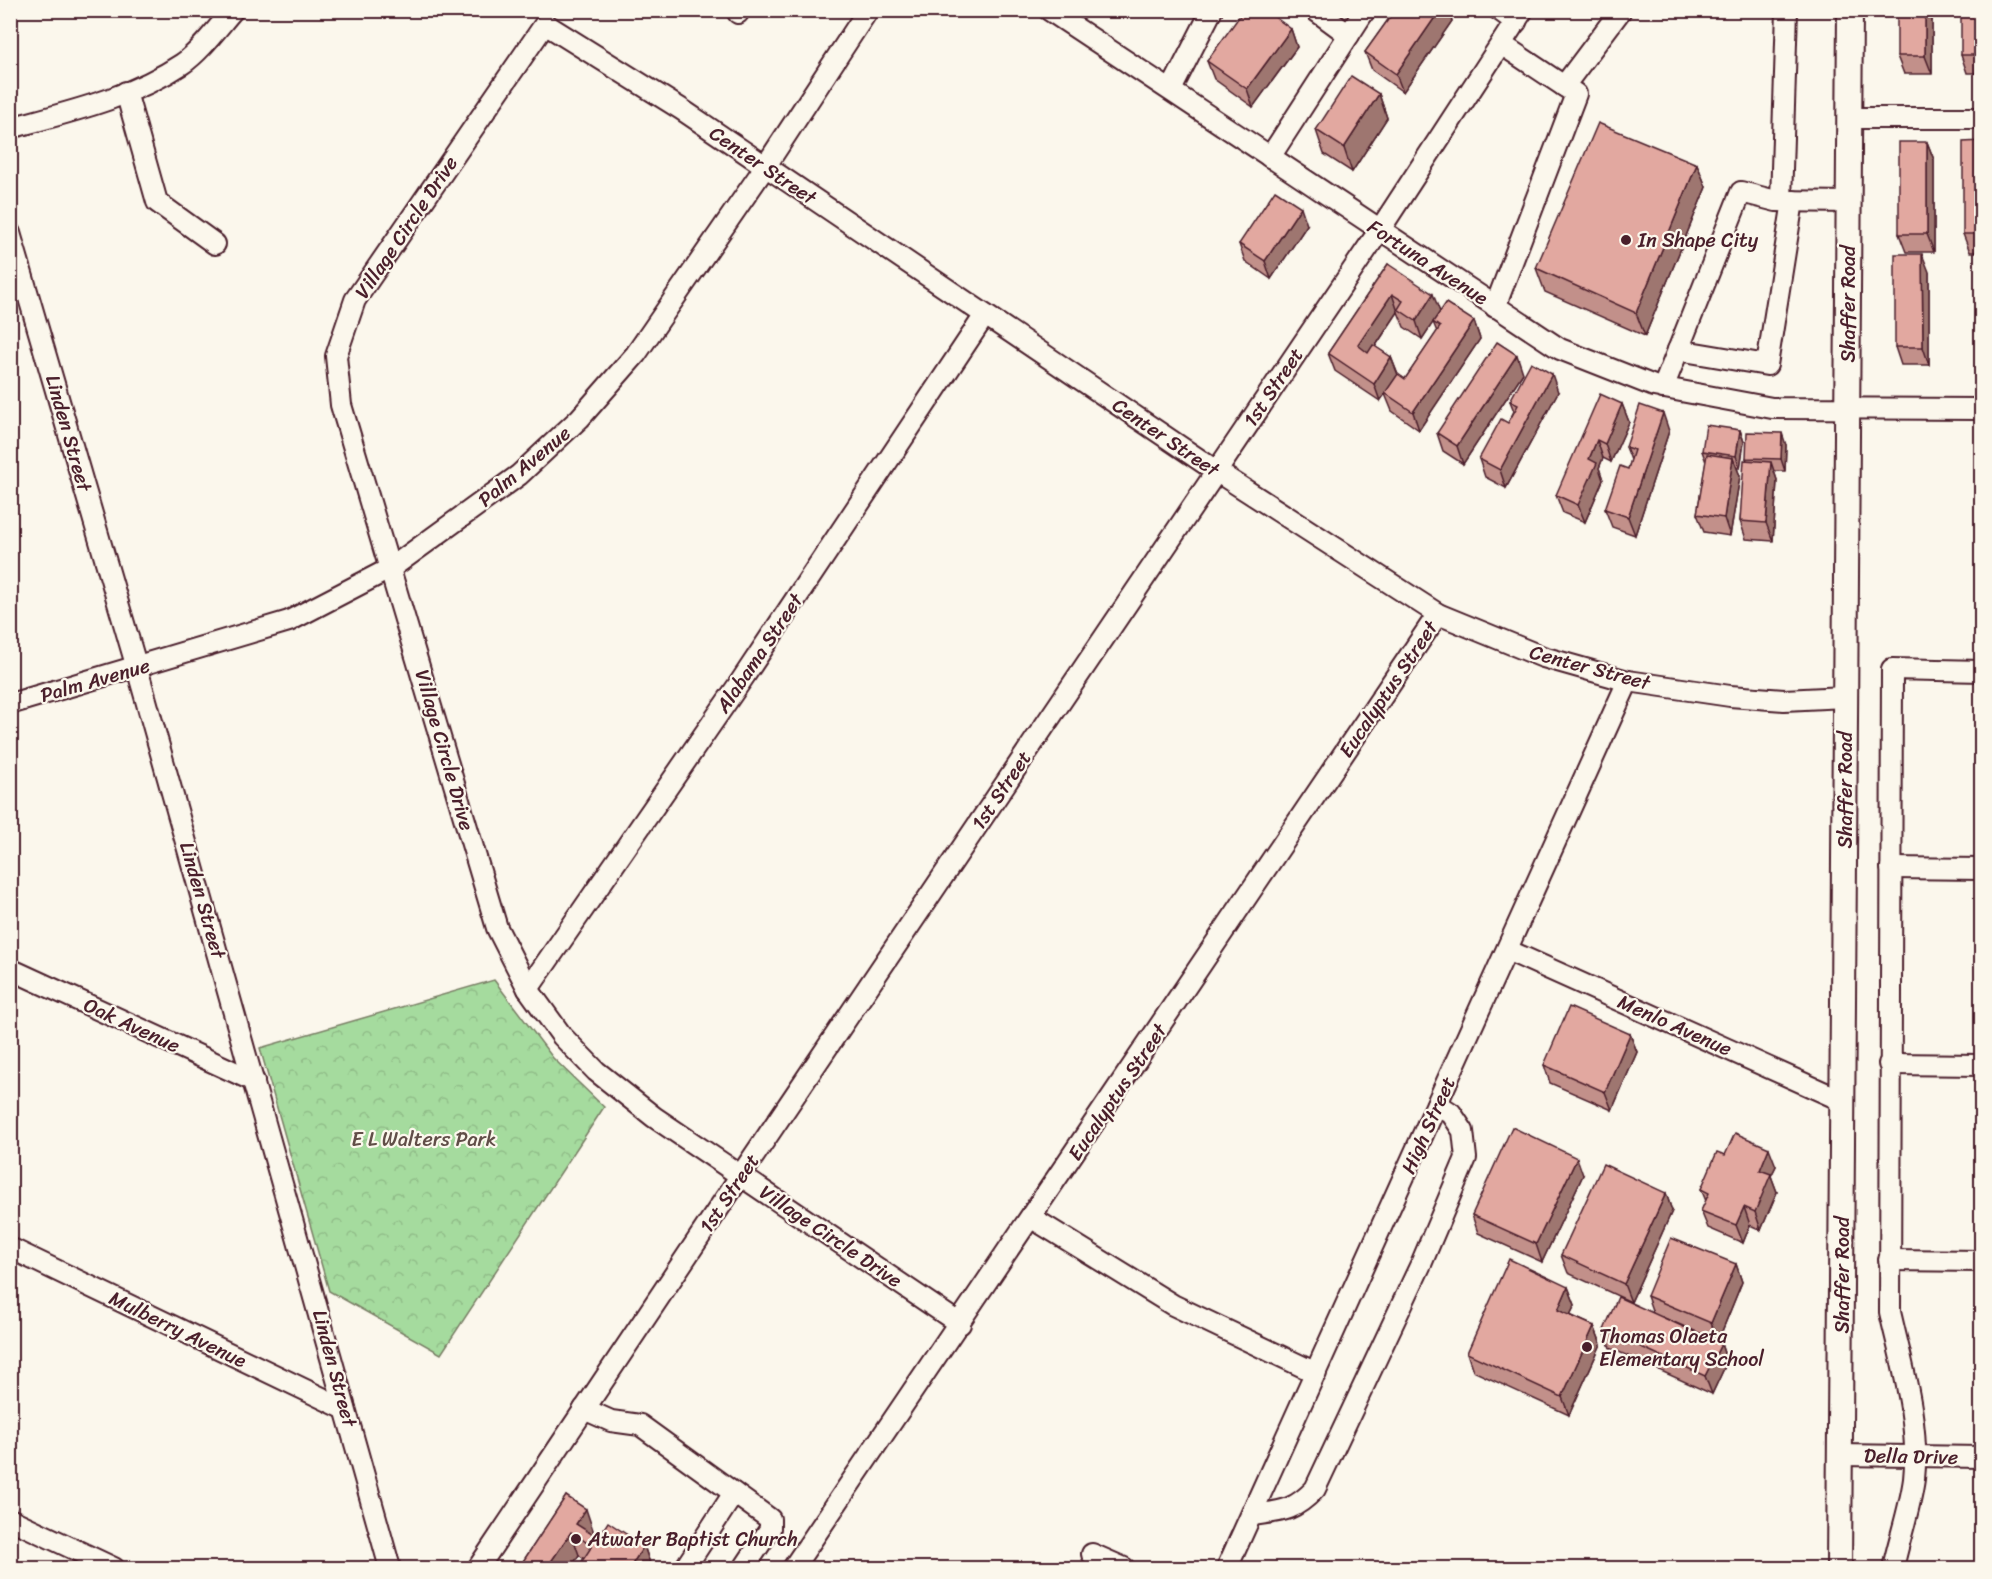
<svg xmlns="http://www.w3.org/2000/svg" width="1992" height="1579" font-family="Sriracha,sans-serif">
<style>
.forest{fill:url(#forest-crowns);stroke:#787d64;stroke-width:1.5}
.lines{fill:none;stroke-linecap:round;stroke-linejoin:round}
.minor-casing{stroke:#4a1f2b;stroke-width:24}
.major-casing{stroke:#4a1f2b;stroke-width:28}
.minor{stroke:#fbf7ec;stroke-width:20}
.major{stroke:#fbf7ec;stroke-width:24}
.wall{fill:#c2908a;stroke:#4a1f2b;stroke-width:1.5;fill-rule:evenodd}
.shaded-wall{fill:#9e7670;stroke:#4a1f2b;stroke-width:1.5}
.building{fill:#e2a8a0;stroke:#4a1f2b;stroke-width:1.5}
.poi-dot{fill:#4a1f2b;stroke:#fbf7ec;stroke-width:2}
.labels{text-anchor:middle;stroke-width:4.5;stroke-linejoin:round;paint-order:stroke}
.street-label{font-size:20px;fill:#4a1f2b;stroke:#fbf7ec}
.poi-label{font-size:20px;fill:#4a1f2b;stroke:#fbf7ec;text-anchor:start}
.park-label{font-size:20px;fill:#614e48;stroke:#fbf7ec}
</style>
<defs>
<pattern id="forest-crowns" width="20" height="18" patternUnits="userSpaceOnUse" patternTransform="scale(1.5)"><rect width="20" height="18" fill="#a5db9e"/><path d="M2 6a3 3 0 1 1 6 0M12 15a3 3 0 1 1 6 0" fill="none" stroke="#90bc88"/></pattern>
</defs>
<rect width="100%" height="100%" fill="#fbf7ec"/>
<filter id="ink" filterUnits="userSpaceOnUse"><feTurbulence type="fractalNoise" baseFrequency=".0167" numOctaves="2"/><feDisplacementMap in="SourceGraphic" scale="12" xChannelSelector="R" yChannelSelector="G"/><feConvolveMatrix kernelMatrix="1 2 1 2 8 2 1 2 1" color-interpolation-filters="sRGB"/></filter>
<g filter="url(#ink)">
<!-- forest -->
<path class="forest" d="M494,980L553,1058L604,1107L441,1354L329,1291L260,1048Z"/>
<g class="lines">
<!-- minor casing -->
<g class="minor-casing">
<g id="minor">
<path d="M1049,10L1560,349L1654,386L1772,408L1982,409"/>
<path d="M1315,10L1349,35"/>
<path d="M1499,10L1516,22"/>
<path d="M738,13L739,10"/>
<path d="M1564,86L1621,10"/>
<path d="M1171,90L1212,10"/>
<path d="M126,92L157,202L215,244"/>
<path d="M1849,118H1982"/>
<path d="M10,128C69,112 131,98 182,64C201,51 218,27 233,10"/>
<path d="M1270,157L1365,10"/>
<path d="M1781,201L1787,10"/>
<path d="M10,233L137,668L390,1568"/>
<path d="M1495,307L1576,94L1501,44"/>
<path d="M1678,350L1767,365L1793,201"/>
<path d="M1663,388L1741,192L1776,201L1849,202"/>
<path d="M10,704L289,621L391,568L519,475L580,418L636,354L765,167L868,10"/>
<path d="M1891,868L1982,869"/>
<path d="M1507,950L1843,1101"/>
<path d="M10,969L254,1081"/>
<path d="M528,989L741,681L985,315"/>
<path d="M1889,1064L1982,1065"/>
<path d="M1032,1218L1173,1305L1316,1373"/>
<path d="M10,1248L345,1409"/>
<path d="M1889,1260L1982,1261"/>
<path d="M960,1324L654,1117L596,1071L562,1036L528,989L497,928L341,405L336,356L355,300L545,24L681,109L1216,471L1438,614L1543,657L1628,681L1730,696L1784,700L1845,697"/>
<path d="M584,1409L611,1421L640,1425L770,1519V1529L744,1568"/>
<path d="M1840,1455L1982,1457"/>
<path d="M1252,1515C1281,1511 1293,1512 1315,1489L1421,1264L1466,1158L1463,1131L1451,1113L1437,1104"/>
<path d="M10,1519L114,1568"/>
<path d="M1092,1554L1124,1568"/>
<path d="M478,1568L741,1175L1379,231L1523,10"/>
<path d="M685,1568L734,1493"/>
<path d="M793,1568L1438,614"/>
<path d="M1227,1568L1628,681"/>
<path d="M1893,1568C1899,1539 1910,1509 1914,1479C1920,1424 1902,1365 1890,1312L1892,669L1982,671"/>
</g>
</g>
<!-- major casing -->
<g class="major-casing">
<path id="major" d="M1839,1568L1850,10"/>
</g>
<!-- minor -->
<use href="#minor" class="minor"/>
<!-- major -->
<use href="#major" class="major"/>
</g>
<!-- wall -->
<g class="wall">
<path d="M1395,10H1448L1452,21L1403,92L1372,70L1365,52Z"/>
<path d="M1932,10V74H1904L1897,56Z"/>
<path d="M1982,10V73H1967L1961,55Z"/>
<path d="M1291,29L1297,47L1253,107L1214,79L1207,61Z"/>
<path d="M1379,94L1387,118L1352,172L1324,154L1316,130Z"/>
<path d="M1982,141V252H1970L1963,234Z"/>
<path d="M1927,142L1934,160V252H1906L1899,234Z"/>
<path d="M1697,164L1706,187L1645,336L1545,292L1536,268Z"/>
<path d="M1307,225L1271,279L1245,261L1239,244Z"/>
<path d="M1388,264L1440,312L1474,321L1480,339L1419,430L1392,411L1385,394L1380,401L1335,371L1328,353ZM1398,312L1404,327L1422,339L1433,322L1437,332L1405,379L1398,375L1391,357L1375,347Z"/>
<path d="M1929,272V365H1901L1895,347Z"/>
<path d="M1523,373L1463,464L1443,451L1437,433Z"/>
<path d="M1558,392L1506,488L1485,477L1479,459L1508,423L1514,411L1510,401Z"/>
<path d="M1622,404L1629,422L1611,462L1603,458L1599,468L1603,480L1585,522L1563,513L1556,495Z"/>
<path d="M1740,430L1744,442L1740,468H1737L1740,476L1730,536L1704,532L1697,514L1706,462L1702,451Z"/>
<path d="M1669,431L1635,535L1612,527L1605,509L1628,469L1631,460L1626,447Z"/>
<path d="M1786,445L1785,471H1774L1777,480L1773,541L1746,539L1740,521L1747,461L1746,458Z"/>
<path d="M1630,1034L1637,1052L1612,1110L1550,1083L1544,1065Z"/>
<path d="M1725,1155L1776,1166L1771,1176L1777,1192L1761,1230L1750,1225L1743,1243L1708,1228L1701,1211L1706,1201L1701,1189Z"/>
<path d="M1583,1175L1542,1262L1478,1233L1472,1215Z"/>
<path d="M1666,1193L1672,1211L1631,1302L1568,1273L1561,1255Z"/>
<path d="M1736,1264L1742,1282L1718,1341L1662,1317L1721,1344L1727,1362L1712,1394L1610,1348L1604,1330L1653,1313L1647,1296Z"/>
<path d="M1568,1287L1575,1305L1570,1315L1594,1326L1601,1344L1569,1415L1473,1371L1467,1353Z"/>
<path d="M566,1496L594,1533L593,1535L598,1538L644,1546L652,1569H577L584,1559L579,1555L570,1569H518Z"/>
</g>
<!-- shaded-wall -->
<g class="shaded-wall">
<path d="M1440,10H1448L1452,21L1403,92L1396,74Z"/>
<path d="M1925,10H1932V74L1925,56Z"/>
<path d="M1291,29L1297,47L1253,107L1247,89Z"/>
<path d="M1379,94L1387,118L1352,172L1344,148Z"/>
<path d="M1927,142L1934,160V252L1927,234Z"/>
<path d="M1697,164L1706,187L1645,336L1636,313Z"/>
<path d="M1301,207L1307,225L1271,279L1265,261Z"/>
<path d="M1922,254L1929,272V365L1923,347Z"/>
<path d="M1392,294L1398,312L1364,363L1358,345Z"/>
<path d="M1433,294L1440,312L1422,339L1416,321Z"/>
<path d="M1474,321L1480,339L1419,430L1413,412Z"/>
<path d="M1517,355L1523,373L1463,464L1457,446Z"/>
<path d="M1391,357L1398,375L1380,401L1374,384Z"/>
<path d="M1552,374L1558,392L1506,488L1500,470Z"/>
<path d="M1622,404L1629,422L1611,462L1605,444Z"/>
<path d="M1663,413L1669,431L1635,535L1628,517Z"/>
<path d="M1740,430L1744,442L1740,468L1736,456Z"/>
<path d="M1782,433L1786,445L1785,471L1781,459Z"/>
<path d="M1597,440L1603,458L1599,468L1603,480L1585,522L1578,505L1589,459Z"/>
<path d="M1733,458L1740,476L1730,536L1724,518Z"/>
<path d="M1771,462L1777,480L1773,541L1766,523Z"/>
<path d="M1630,1034L1637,1052L1612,1110L1605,1092Z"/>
<path d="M1769,1148L1776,1166L1771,1176L1777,1192L1761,1230L1755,1212L1760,1170Z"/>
<path d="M1577,1158L1583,1175L1542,1262L1536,1244Z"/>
<path d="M1666,1193L1672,1211L1631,1302L1624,1284Z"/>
<path d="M1744,1207L1750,1225L1743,1243L1736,1225Z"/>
<path d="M1736,1264L1742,1282L1718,1341L1711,1323Z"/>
<path d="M1568,1287L1575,1305L1564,1327L1558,1310Z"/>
<path d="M1594,1326L1601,1344L1569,1415L1562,1397Z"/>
<path d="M1721,1344L1727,1362L1712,1394L1705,1376Z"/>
<path d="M586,1509L594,1533L588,1543L576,1524Z"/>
<path d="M571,1532L579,1555L570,1569H546Z"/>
<path d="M644,1546L652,1569H629Z"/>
</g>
<!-- building -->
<g class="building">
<path d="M1244,10H1265L1291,29L1247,89L1207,61Z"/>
<path d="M1395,10H1440L1396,74L1365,52Z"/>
<rect x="1897" y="10" width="28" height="46"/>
<rect x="1961" y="10" width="21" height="45"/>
<path d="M1351,76L1379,94L1344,148L1316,130Z"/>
<path d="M1598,123L1697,164L1636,313L1536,268Z"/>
<path d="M1982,141V234H1963V142Z"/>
<rect x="1899" y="142" width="28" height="92"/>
<path d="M1275,190L1301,207L1265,261L1239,244Z"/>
<path d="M1895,254H1922L1923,347H1895Z"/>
<path d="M1388,264L1433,294L1416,321L1398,309L1403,301L1392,294L1358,345L1368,353L1373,345L1391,357L1374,384L1328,353Z"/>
<path d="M1446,303L1474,321L1413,412L1385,393L1398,374L1405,379L1440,327L1433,322Z"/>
<path d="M1497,342L1517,355L1457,446L1437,433Z"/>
<path d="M1531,362L1552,374L1500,470L1479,459L1501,419L1508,423L1518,405L1510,401Z"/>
<path d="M1600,394L1622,404L1605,444L1597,440L1589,459L1597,463L1578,505L1556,495Z"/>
<path d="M1640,405L1663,413L1628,517L1605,509L1620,466L1628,469L1634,450L1626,447Z"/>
<path d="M1706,425L1740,430L1736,456L1702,451Z"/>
<path d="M1747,432L1782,433L1781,459L1746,458Z"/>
<path d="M1707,454L1733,458L1724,518L1697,514Z"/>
<path d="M1744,460L1771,462L1766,523L1740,521Z"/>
<path d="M1569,1007L1630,1034L1605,1092L1544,1065Z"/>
<path d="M1512,1127L1577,1158L1536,1244L1472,1215Z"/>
<path d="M1735,1133L1769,1148L1760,1170L1771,1174L1755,1212L1744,1207L1736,1225L1701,1211L1709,1193L1701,1189L1717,1152L1725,1155Z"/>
<path d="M1603,1164L1666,1193L1624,1284L1561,1255Z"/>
<path d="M1671,1238L1736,1264L1711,1323L1647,1296Z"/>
<path d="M1509,1259L1568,1287L1558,1310L1594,1326L1562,1397L1467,1353Z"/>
<path d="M1618,1297L1721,1344L1705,1376L1604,1330Z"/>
<path d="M566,1496L586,1509L576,1524L598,1538L608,1522L644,1546L629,1569H577L592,1546L571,1532L546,1569H518Z"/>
</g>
</g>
<!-- markers -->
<g class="poi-dot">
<circle cx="1626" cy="240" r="6"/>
<circle cx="1587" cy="1347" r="6"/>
<circle cx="576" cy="1539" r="6"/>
</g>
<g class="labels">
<!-- street labels -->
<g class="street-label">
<text transform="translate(763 165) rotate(34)" y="7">Center Street</text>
<text transform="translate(406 227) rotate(-56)" y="7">Village Circle Drive</text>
<text transform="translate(1428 262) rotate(33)" y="7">Fortuna Avenue</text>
<text transform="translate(1848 304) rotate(-90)" y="7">Shaffer Road</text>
<text transform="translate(1273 387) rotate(-56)" y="7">1st Street</text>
<text transform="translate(69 433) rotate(74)" y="7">Linden Street</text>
<text transform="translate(1166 437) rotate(34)" y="7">Center Street</text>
<text transform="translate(524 466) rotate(-40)" y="7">Palm Avenue</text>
<text transform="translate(759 653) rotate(-56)" y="7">Alabama Street</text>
<text transform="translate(1590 667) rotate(15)" y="7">Center Street</text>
<text transform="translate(95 680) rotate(-16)" y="7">Palm Avenue</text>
<text transform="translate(1388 689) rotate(-56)" y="7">Eucalyptus Street</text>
<text transform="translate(445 750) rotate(74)" y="7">Village Circle Drive</text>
<text transform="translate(1001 790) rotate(-56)" y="7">1st Street</text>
<text transform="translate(1845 790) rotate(-90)" y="7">Shaffer Road</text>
<text transform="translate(203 900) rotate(74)" y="7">Linden Street</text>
<text transform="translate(132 1025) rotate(25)" y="7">Oak Avenue</text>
<text transform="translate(1675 1025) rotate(24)" y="7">Menlo Avenue</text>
<text transform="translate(1117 1092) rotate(-56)" y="7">Eucalyptus Street</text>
<text transform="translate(1428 1125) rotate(-66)" y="7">High Street</text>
<text transform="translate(729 1193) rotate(-56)" y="7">1st Street</text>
<text transform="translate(831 1236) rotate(34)" y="7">Village Circle Drive</text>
<text transform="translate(1842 1275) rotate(-90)" y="7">Shaffer Road</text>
<text transform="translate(178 1329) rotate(26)" y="7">Mulberry Avenue</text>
<text transform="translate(335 1368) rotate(75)" y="7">Linden Street</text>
<text transform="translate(1911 1456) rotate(1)" y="7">Della Drive</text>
</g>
<!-- poi labels -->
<g class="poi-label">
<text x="1638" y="247">In Shape City</text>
<text x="1599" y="1343">Thomas Olaeta<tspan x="1599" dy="23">Elementary School</tspan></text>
<text x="588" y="1546">Atwater Baptist Church</text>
</g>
<!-- park labels -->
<g class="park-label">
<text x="424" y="1146">E L Walters Park</text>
</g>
</g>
<!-- margin -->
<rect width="1992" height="1579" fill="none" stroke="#fbf7ec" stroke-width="36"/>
<rect x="18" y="18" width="1956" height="1543" fill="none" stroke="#4a1f2b" stroke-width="2" filter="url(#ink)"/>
</svg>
